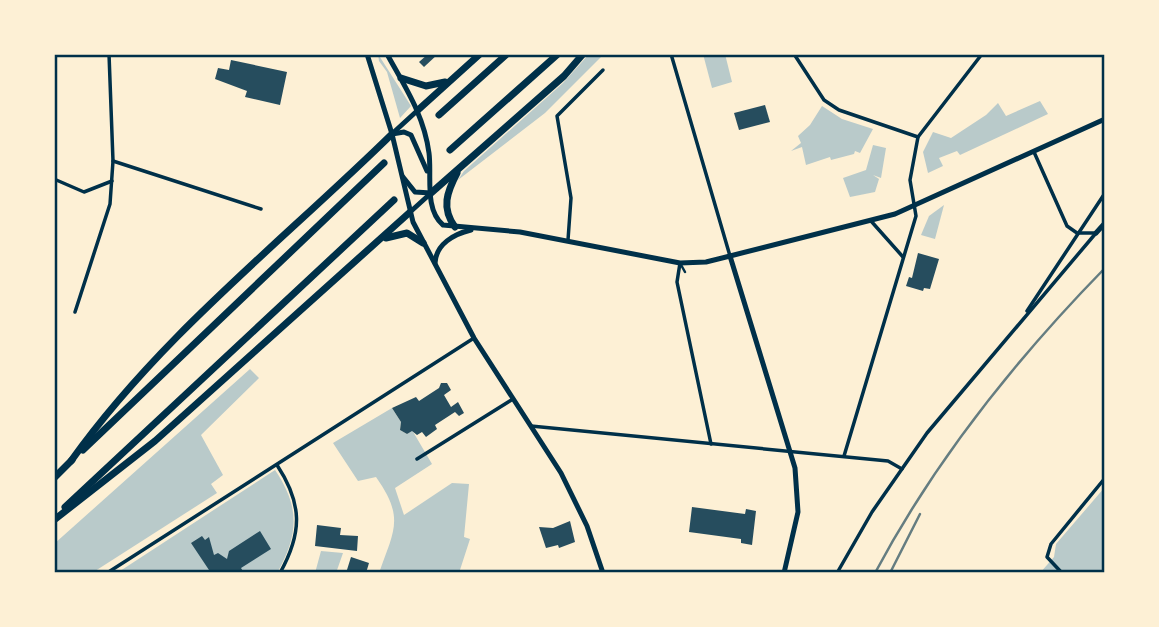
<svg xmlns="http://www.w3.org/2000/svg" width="1159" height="627" font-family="'IBM Plex Sans',sans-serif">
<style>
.green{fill:#b9caca}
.building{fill:#264d5e}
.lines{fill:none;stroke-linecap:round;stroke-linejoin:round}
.pedestrian{stroke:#003049;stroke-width:2.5}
.minor{stroke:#003049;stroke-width:3.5}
.tertiary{stroke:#003049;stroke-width:5}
.secondary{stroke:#003049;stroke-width:5}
.motorway{stroke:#003049;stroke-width:7}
.rail{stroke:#657d81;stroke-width:2.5}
.neatline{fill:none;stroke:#003049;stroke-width:2.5}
</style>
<rect width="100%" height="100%" fill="#fdf0d5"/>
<!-- green -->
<g class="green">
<path d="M378,54L411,106L400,118L387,72L379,61Z"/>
<path d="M589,54H604L545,113L458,180L464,171L563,83Z"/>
<path d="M703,54H725L732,82L712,88Z"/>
<path d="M1040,101L1048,114L960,155L957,151L939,158L943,166L928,173L923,152L933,132L951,138L986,115L998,103L1006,116Z"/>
<path d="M822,106L842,119L873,129L860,153L855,151L854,154L831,160L830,157L806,165L802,147L791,151L801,143L798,136L810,125Z"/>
<path d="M873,145L886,148L881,178L873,175L879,179L875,192L850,197L843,178L866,170Z"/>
<path d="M944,205L935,239L921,235L929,216Z"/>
<path d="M250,369L259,378L201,435L223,475L211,484L217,493L92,573H54V544Z"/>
<path d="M392,408L401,422L400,430L407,434L412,430L432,464L395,488L404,515L452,483L469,484L464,537L470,539L459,573H379C394,530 405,518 376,477L358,481L333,443Z"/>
<path d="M275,470C300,507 299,534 277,573H117Z"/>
<path d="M1105,487V573H1040L1054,557L1056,544Z"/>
<path d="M321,551L343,553L336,573H315Z"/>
</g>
<!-- building -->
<g class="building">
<path d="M428,54H438L424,67L419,62Z"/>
<path d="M231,60L287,72L280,105L245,97L247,91L215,79L218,68L229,70Z"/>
<path d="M765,105L770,122L739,130L734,113Z"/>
<path d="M918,253L939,259L930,289L924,288L923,291L906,286L909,277L912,278Z"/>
<path d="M441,383H447L451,390L444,395L451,407L458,402L464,413L459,416L455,412L435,425L437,429L426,437L422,432L417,435L412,431L407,434L400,430L401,422L392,408L416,397L419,401L439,388Z"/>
<path d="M692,507L745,514L746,509L756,511L752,545L741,543V539L689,532Z"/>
<path d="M570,521L575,542L559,548L558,545L546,548L539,527L553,528Z"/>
<path d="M317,525L341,528L340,535L358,536L357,551L315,546Z"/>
<path d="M260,531L271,549L241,568L244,573H205L209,570L191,543L202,536L205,540L209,537L214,555L218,553L227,559L229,551Z"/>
<path d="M351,557L369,563L366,573H346Z"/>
</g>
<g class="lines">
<!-- pedestrian -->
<path class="pedestrian" d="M680,263L685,272"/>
<!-- minor -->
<g class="minor">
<path d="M671,54L730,256"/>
<path d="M794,54L824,100L839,110L918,137"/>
<path d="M1034,152L1067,226L1077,233H1096"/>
<path d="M113,161L261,209"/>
<path d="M54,179L84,192L112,181"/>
<path d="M871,221L903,257"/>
<path d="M568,240L571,198L557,116L603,70"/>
<path d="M680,263L677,282L711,444"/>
<path d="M1027,311L1105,193"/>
<path d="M75,312L110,204L113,161L109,54"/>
<path d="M531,426L888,461L902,469"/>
<path d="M844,456L916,216L910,180L918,137L982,54"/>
<path d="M417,459L513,399"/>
<path d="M277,465C302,503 303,532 280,573"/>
<path d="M107,573L474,338"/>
<path d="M837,573L872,512L927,433L1096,233"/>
<path d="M1062,573L1047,557L1051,544L1105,478"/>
</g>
<!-- tertiary -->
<g class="tertiary">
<path d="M1096,233L1105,223"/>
<path d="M730,256L895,214L1105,119"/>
</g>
<!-- secondary -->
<g class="secondary">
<path d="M367,54L392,134L413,222L474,338L561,473L587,526L603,573"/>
<path d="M387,54C405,87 424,115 429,153C432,175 424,209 443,225L520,232L680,263L706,262L730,256L795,468L798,512L784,573"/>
<path d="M394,132L418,110"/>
<path d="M392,134L404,132L411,135L427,171"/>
<path d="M403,177L415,192L431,193"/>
<path d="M409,213L430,194"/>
<path d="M435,263C436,244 454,234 471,230"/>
</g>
<!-- motorway -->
<g class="motorway">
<path d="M401,78L426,86L445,82"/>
<path d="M418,110L480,54"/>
<path d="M439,115L507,54"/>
<path d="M450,150L558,54"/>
<path d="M431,193L564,76L583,54"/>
<path d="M455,227C441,208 447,192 457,173"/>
<path d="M386,238L407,233L423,243"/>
<path d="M83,450L384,163"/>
<path d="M71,461C160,336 283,241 392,134"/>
<path d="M54,478L72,460"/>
<path d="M65,507L394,200"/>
<path d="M54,520L155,441L409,213"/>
</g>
<!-- rail -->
<g class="rail">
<path d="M875,573C934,462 1017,358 1105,268"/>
<path d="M890,573L920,514"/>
</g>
</g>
<!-- border -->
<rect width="1159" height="627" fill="none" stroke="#fdf0d5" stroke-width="112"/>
<rect x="56" y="56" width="1047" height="515" class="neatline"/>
</svg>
